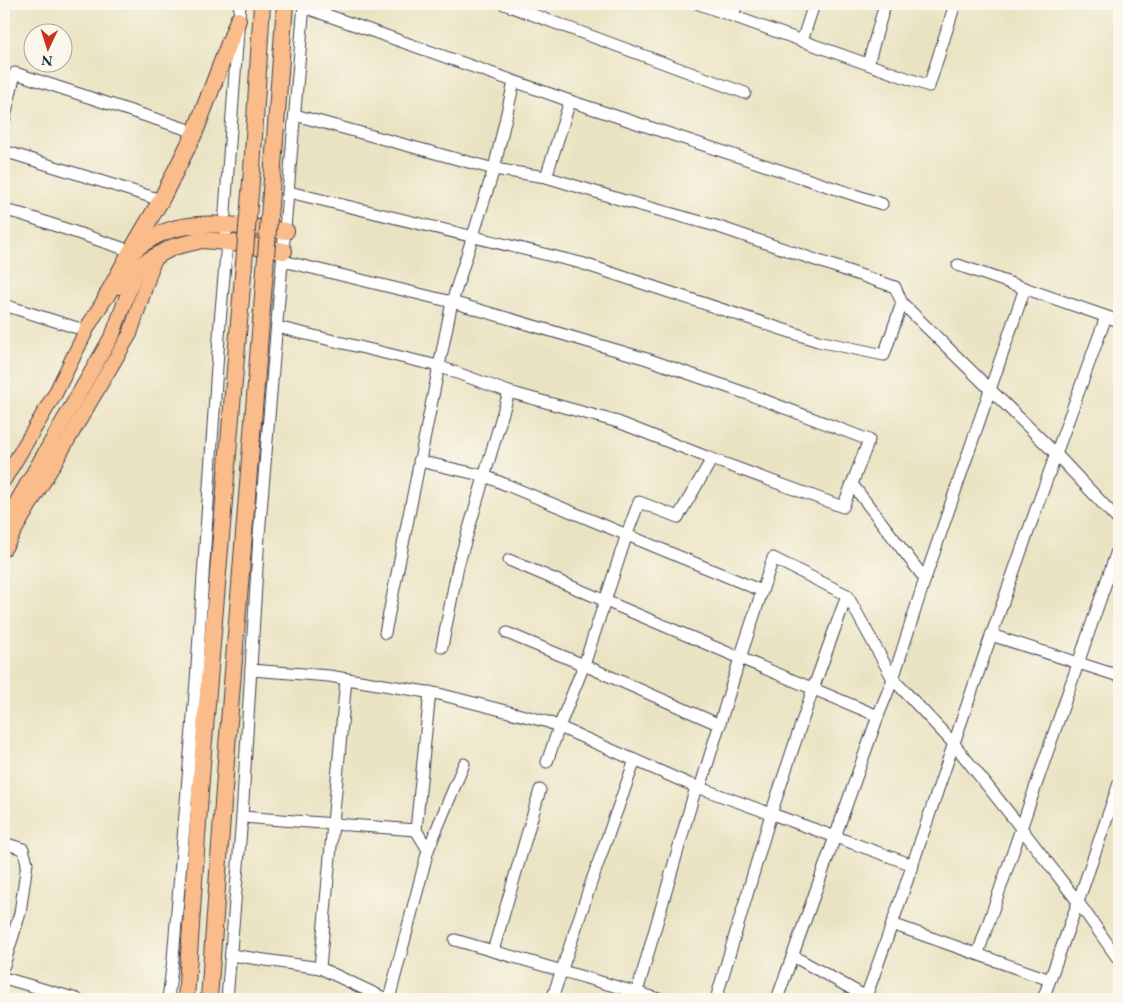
<svg xmlns="http://www.w3.org/2000/svg" width="1123" height="1003" font-family="'EB Garamond',serif">
<style>
.lines{fill:none;stroke-linecap:round;stroke-linejoin:round}
.minor-casing{stroke:#403f4f;stroke-width:13}
.major-casing{stroke:#403f4f;stroke-width:16}
.highway-casing{stroke:#403f4f;stroke-width:18}
.minor{stroke:#fff;stroke-width:11}
.major{stroke:#f9bc8a;stroke-width:14}
.highway{stroke:#f9bc8a;stroke-width:16}
.highway-bridge-casing{stroke:#403f4f;stroke-width:18;stroke-linecap:butt}
.highway-bridge{stroke:#f9bc8a;stroke-width:16}
</style>
<rect width="100%" height="100%" fill="#fbf7ec"/>
<filter id="ink" filterUnits="userSpaceOnUse"><feTurbulence type="fractalNoise" baseFrequency=".02" numOctaves="2"/><feDisplacementMap in="SourceGraphic" scale="10" xChannelSelector="R" yChannelSelector="G"/><feConvolveMatrix kernelMatrix="1 2 1 2 8 2 1 2 1" color-interpolation-filters="sRGB"/></filter>
<filter id="wash" filterUnits="userSpaceOnUse"><feTurbulence type="fractalNoise" baseFrequency=".0096" numOctaves="4" result="noise"/><feDisplacementMap in="SourceGraphic" scale="20" xChannelSelector="R" yChannelSelector="G"/><feGaussianBlur stdDeviation="1.12" result="paint"/><feColorMatrix in="noise" values="0 0 0 0 0 0 0 0 0 0 0 0 0 0 0 0 0 1.4 0 .05"/><feComposite in="paint" operator="in"/></filter>
<g filter="url(#wash)">
<rect width="100%" height="100%" fill="#eae3c3"/>
</g>
<g filter="url(#ink)">
<g class="lines">
<!-- minor casing -->
<g class="minor-casing">
<g id="minor">
<path d="M504,4L745,93"/>
<path d="M699,4L929,86L955,4"/>
<path d="M304,7L570,101L882,204"/>
<path d="M733,16L737,4"/>
<path d="M802,41L814,4"/>
<path d="M868,64L885,4"/>
<path d="M295,115L494,169L546,177L622,200L716,226L895,287L902,303L1056,454L1119,521"/>
<path d="M4,121L15,73L195,132"/>
<path d="M4,151L161,200"/>
<path d="M546,177L570,101"/>
<path d="M289,192L581,263L818,341L884,355L902,303"/>
<path d="M4,210L21,214L131,251"/>
<path d="M958,265L1119,321"/>
<path d="M4,305L87,331"/>
<path d="M277,327L438,366L509,392L618,422L712,459L843,507L869,440L748,394L647,359L452,302L283,261"/>
<path d="M419,461L485,476L762,591"/>
<path d="M852,484L925,579"/>
<path d="M509,560L740,658L773,558L847,595L813,689L771,814L716,999"/>
<path d="M847,595L893,679L954,744L1021,828L1078,902L1119,960"/>
<path d="M385,633L452,302L494,169L514,82"/>
<path d="M507,633L584,665L720,725"/>
<path d="M991,635L1119,676"/>
<path d="M442,647L458,566L509,392"/>
<path d="M251,670L329,676L439,694L548,722L689,784L913,865"/>
<path d="M547,762L559,727L584,665L627,534L639,502L678,517L712,459"/>
<path d="M700,788L740,658L878,716"/>
<path d="M242,817L416,830"/>
<path d="M4,843L23,849L27,863L20,913L4,965"/>
<path d="M428,850L464,764"/>
<path d="M892,924L1050,980"/>
<path d="M455,940L659,999"/>
<path d="M493,951L540,790"/>
<path d="M978,953L1119,545"/>
<path d="M231,955L320,968L386,999"/>
<path d="M793,956L870,999"/>
<path d="M320,968L346,679"/>
<path d="M4,978L77,999"/>
<path d="M637,992L696,787"/>
<path d="M168,999L173,959L196,681L220,322L227,242L224,225L240,4"/>
<path d="M227,999L242,817L259,535L304,4"/>
<path d="M389,999L428,850L416,830L430,692"/>
<path d="M552,999L591,883L635,760"/>
<path d="M777,999L835,837L878,716L893,679L925,579L1025,288"/>
<path d="M865,999C897,915 924,828 954,743C1003,600 1054,458 1106,317"/>
<path d="M1043,999L1078,902L1119,783"/>
</g>
</g>
<!-- major casing -->
<g class="major-casing">
<g id="major">
<path d="M4,480L55,394L89,325L106,297"/>
<path d="M4,524L113,334L138,266"/>
<path d="M4,549L130,334L155,257"/>
</g>
</g>
<!-- highway casing -->
<g class="highway-casing">
<g id="highway">
<path d="M273,166L285,4"/>
<path d="M252,170L262,4"/>
<path d="M134,250C142,244 151,238 160,234C194,217 249,227 286,231"/>
<path d="M118,286L138,266L173,247L202,240L227,242L284,251"/>
<path d="M106,297L131,251L161,200L195,132L238,20"/>
<path d="M186,999L202,764L239,322"/>
<path d="M209,999L227,747L261,321"/>
</g>
</g>
<!-- minor -->
<use href="#minor" class="minor"/>
<!-- major -->
<use href="#major" class="major"/>
<!-- highway -->
<use href="#highway" class="highway"/>
<!-- highway-bridge casing -->
<g class="highway-bridge-casing">
<g id="highway-bridge">
<path d="M261,321L273,166"/>
<path d="M239,322L252,170"/>
</g>
</g>
<!-- highway-bridge -->
<use href="#highway-bridge" class="highway-bridge"/>
</g>
</g>
<!-- margin -->
<rect width="1123" height="1003" fill="none" stroke="#fbf7ec" stroke-width="20"/>
<!-- north arrow -->
<g transform="translate(48 48) rotate(184)"><circle r="24" fill="#fbf7ec" stroke="#a4a2a5"/>
<path d="M0-4L9 19L0 12L-9 19Z" fill="#c8321e"/>
<text y="-8" font-size="14" font-weight="bold" text-anchor="middle" fill="#22223b">N</text>
</g>
</svg>
